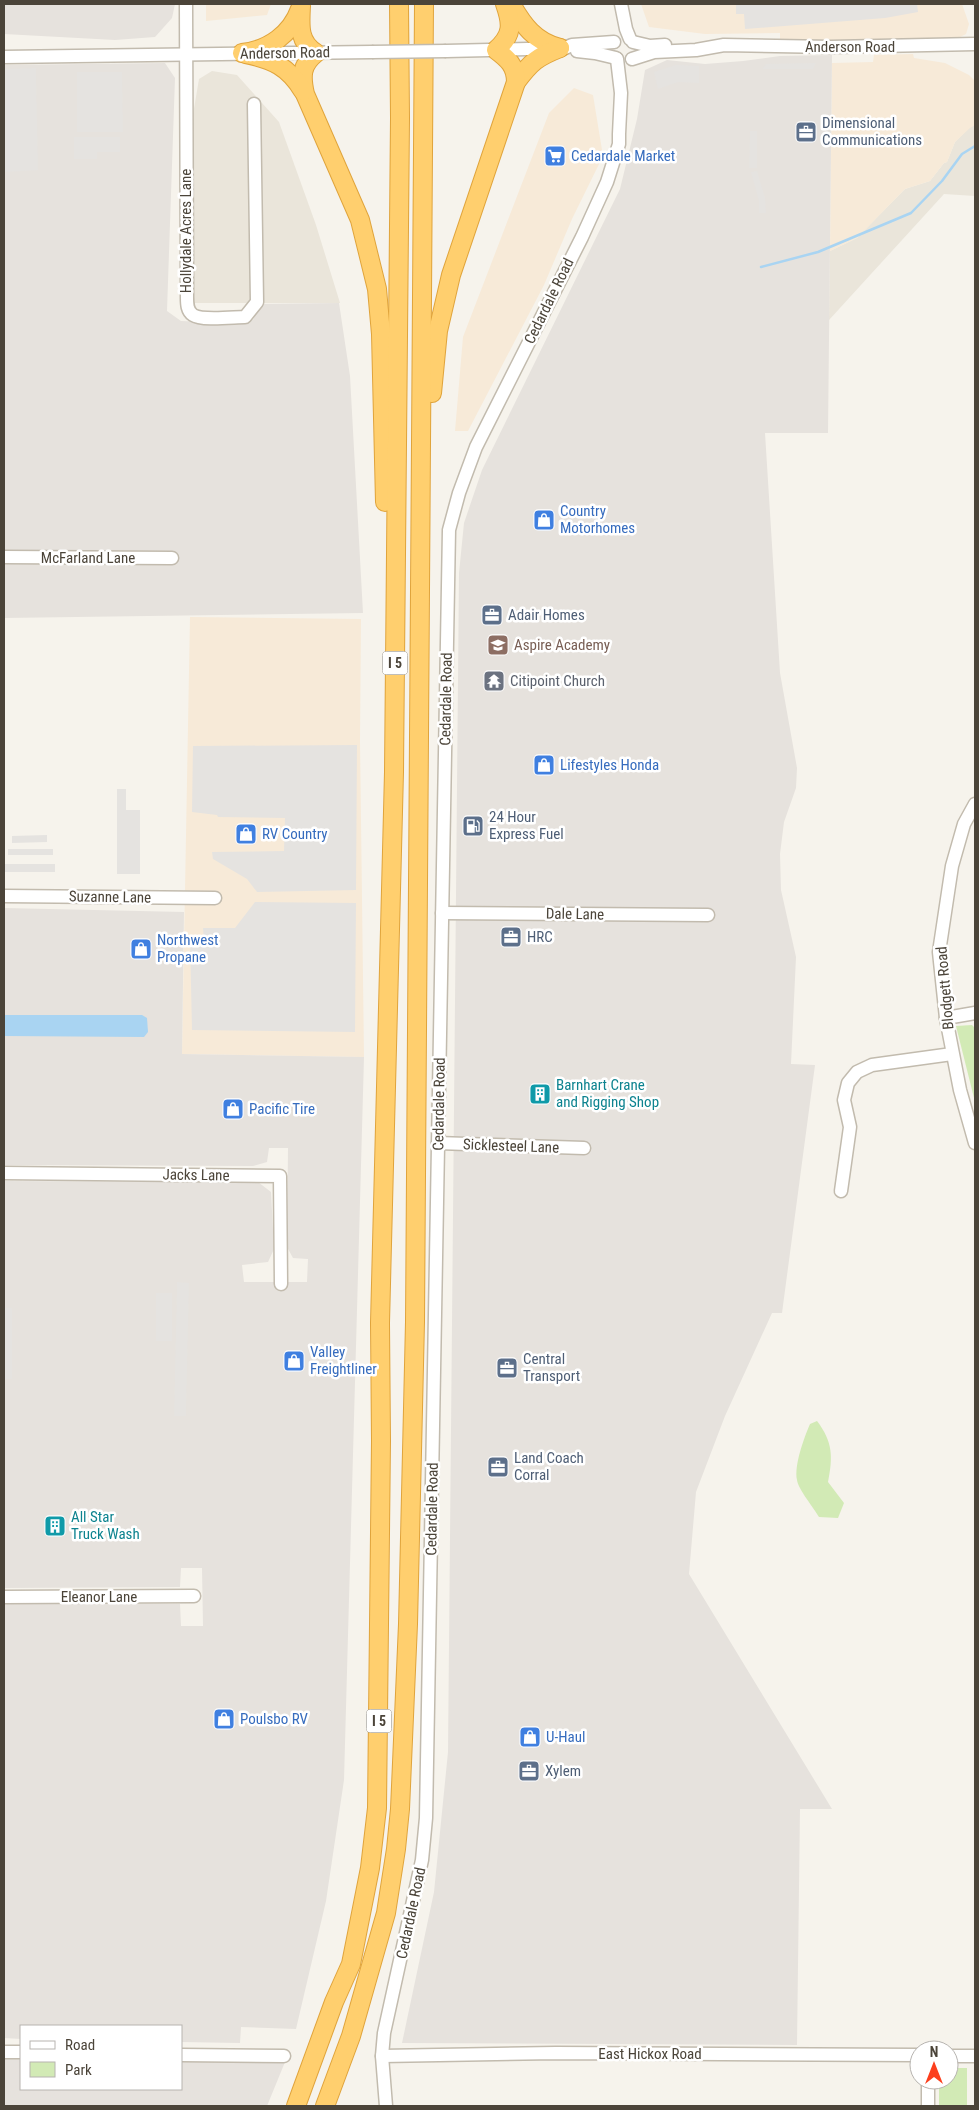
<svg xmlns="http://www.w3.org/2000/svg" width="979" height="2110" font-family="'Roboto Condensed',sans-serif">
<style>
.residential{fill:#eae5da}
.commercial{fill:#f7ead8}
.industrial{fill:#e6e2dd}
.green{fill:#d2eab5}
.parking{fill:#e5e3e0}
.water{fill:#a9d4f2}
.lines{fill:none;stroke-linecap:round;stroke-linejoin:round}
.stream{stroke:#a9d4f2;stroke-width:2.5}
.minor-casing{stroke:#c2bbae;stroke-width:15}
.highway-casing{stroke:#e0a43c;stroke-width:20}
.minor{stroke:#fff;stroke-width:12}
.highway{stroke:#ffcf6e;stroke-width:18}
.minor-bridge-casing{stroke:#c2bbae;stroke-width:15;stroke-linecap:butt}
.minor-bridge{stroke:#fff;stroke-width:12}
.labels{text-anchor:middle;stroke-width:5;stroke-linejoin:round;paint-order:stroke}
.shield{fill:#fff;stroke:#817c74;stroke-width:1}
.shield-label{font-size:14px;font-weight:bold;fill:#4b4439}
.street-label{font-size:15px;fill:#4b4439;stroke:#fff}
.service-label{font-size:15px;fill:#4e5e75;stroke:#fff;text-anchor:start}
.shop-label{font-size:15px;fill:#366cbe;stroke:#fff;text-anchor:start}
.education-label{font-size:15px;fill:#785e54;stroke:#fff;text-anchor:start}
.worship-label{font-size:15px;fill:#5b616d;stroke:#fff;text-anchor:start}
.culture-label{font-size:15px;fill:#0d838f;stroke:#fff;text-anchor:start}
</style>
<rect width="100%" height="100%" fill="#f6f3ec"/>
<!-- residential -->
<g class="residential">
<path d="M212,71L237,75L279,122L316,225L340,303H193L188,144L199,79Z"/>
<path d="M975,125V196L944,194L829,320L830,251L857,238L905,189L930,181L944,163L947,162L955,142L970,127Z"/>
</g>
<!-- commercial -->
<g class="commercial">
<path d="M206,4H271L267,15L206,21Z"/>
<path d="M641,4H962L969,24L966,34L956,39L780,41V33L705,34L649,27Z"/>
<path d="M913,54L914,58L945,63L969,75L975,81V125L970,128L955,142L947,162L944,163L930,181L905,189L857,238L830,251L832,63L873,62L874,55Z"/>
<path d="M574,88L593,95L603,156L572,219L544,285L468,431H455L463,337L549,113Z"/>
<path d="M190,617L361,619L360,741L364,1057L182,1054Z"/>
</g>
<!-- industrial -->
<g class="industrial">
<path d="M4,4H175L172,18L155,37L115,40L4,34Z"/>
<path d="M832,55L828,433H765L780,673L797,768L796,788L784,822L780,854L781,890L796,957L791,1064L815,1065L782,1313H772L725,1416L696,1492L689,1574L832,1809H800L797,2045L402,2043L434,1892L448,1752L459,573L464,523L482,470L620,189L637,119L645,70L667,60L705,64L743,61L780,56Z"/>
<path d="M165,63L175,78L167,311L181,321L233,323L253,320L260,304L339,303L350,376L363,613L4,618V628V65Z"/>
<path d="M4,908L184,912L182,1054L364,1057L344,1780L326,1901L296,2029L241,2027L240,2043L181,2042V2026H21V2039L4,2038V1604H180L181,1626H203L202,1568H181L180,1587L4,1588V1181L258,1182L271,1192L274,1249L268,1262L242,1265L244,1282H307L308,1259L293,1258L287,1247L288,1148H269L267,1162L253,1166L4,1165Z"/>
<path d="M4,2056L21,2057V2089H181V2060L285,2062L267,2106H4Z"/>
</g>
<!-- green -->
<g class="green">
<path d="M972,1025L975,1028V1102L956,1026Z"/>
<path d="M817,1421C833,1442 833,1457 828,1482L844,1503L838,1518L819,1517C814,1508 798,1489 797,1480C794,1465 804,1438 810,1424Z"/>
<path d="M951,2068H967V2106H939V2080H949V2069Z"/>
</g>
<!-- parking -->
<g class="parking">
<path d="M736,4H917L918,12L885,18L745,29L744,14H736Z"/>
<path d="M816,63L813,69H762L766,64Z"/>
<path d="M676,65L699,66V83L678,82L658,89L654,72Z"/>
<path d="M36,68L38,170L4,172V69Z"/>
<path d="M77,72H122L123,132H77Z"/>
<path d="M750,131H757V168H749Z"/>
<path d="M74,137H120V152H97V159H74Z"/>
<path d="M757,171L765,198L766,213H759V201L751,172Z"/>
<path d="M357,745L356,890L257,892L247,879L213,859L212,852L284,851L285,818L218,817L217,815L192,812L193,746Z"/>
<path d="M117,789H126V810H140V874H117Z"/>
<path d="M47,835V842L12,843V836Z"/>
<rect x="8" y="849" width="45" height="6"/>
<rect x="4" y="864" width="51" height="8"/>
<path d="M255,902L356,903L355,1032L192,1030L190,939L204,940L203,928H235Z"/>
<path d="M177,1282L189,1283L186,1416H174Z"/>
<rect x="156" y="1293" width="16" height="48"/>
<rect x="4" y="1308" width="8" height="71"/>
</g>
<!-- water -->
<path class="water" d="M4,1015H142L147,1018L148,1032L144,1037L4,1036Z"/>
<g class="lines">
<!-- stream -->
<path class="stream" d="M761,267L818,252L911,213L942,181L962,154L975,146"/>
<!-- minor casing -->
<g class="minor-casing">
<g id="minor">
<path d="M186,4L187,297C187,304 187,311 193,315C202,321 234,317 245,317L257,302L254,104"/>
<path d="M621,4L626,29L630,39"/>
<path d="M633,42L650,46L665,45"/>
<path d="M446,51L565,48L572,45L614,42"/>
<path d="M577,51L595,53L616,58"/>
<path d="M4,57L372,52"/>
<path d="M632,59L654,52L696,50L724,45L831,47L975,44"/>
<path d="M4,557L172,558"/>
<path d="M975,804L964,824L952,866L939,952L946,1018L960,1090L975,1143"/>
<path d="M4,896L215,898"/>
<path d="M442,913L708,915"/>
<path d="M946,1018L975,1013"/>
<path d="M438,1143L584,1148"/>
<path d="M4,1173L280,1176L281,1284"/>
<path d="M841,1191L850,1127L844,1100L848,1083L857,1072L872,1065L952,1054"/>
<path d="M4,1597L194,1596"/>
<path d="M4,2052H21"/>
<path d="M181,2055L284,2056"/>
<path d="M382,2056L556,2053L919,2055"/>
<path d="M949,2056H975"/>
<path d="M928,2080V2106"/>
<path d="M386,2106L382,2056L384,2033L422,1860L426,1818L449,530L459,493L476,447L582,237L607,182L619,144V134L621,93L617,59"/>
</g>
</g>
<!-- highway casing -->
<g class="highway-casing">
<g id="highway">
<path d="M511,4C523,25 535,42 560,48"/>
<path d="M301,6C300,25 298,42 316,53C301,65 301,76 305,94L360,220L377,289L381,334L385,502"/>
<path d="M242,53C269,50 291,34 300,9"/>
<path d="M245,54C272,59 289,67 303,91"/>
<path d="M516,82C531,62 537,57 560,48"/>
<path d="M432,393L438,331L451,275L516,82C516,66 508,59 496,50C513,35 512,24 505,4"/>
<path d="M296,2106L334,2002L351,1964L370,1868L377,1808L381,1441L380,1323L394,772L400,118L399,4"/>
<path d="M325,2106L351,2036L386,1913L396,1849L400,1809L408,1624L415,1322L424,4"/>
</g>
</g>
<!-- minor -->
<use href="#minor" class="minor"/>
<!-- highway -->
<use href="#highway" class="highway"/>
<!-- minor-bridge casing -->
<g class="minor-bridge-casing">
<path id="minor-bridge" d="M372,52L446,51"/>
</g>
<!-- minor-bridge -->
<use href="#minor-bridge" class="minor-bridge"/>
</g>
<!-- icons -->
<defs>
<g id="office-square" transform="scale(1.125)"><rect x="-9" y="-9" width="18" height="18" rx="4" fill="#5c6f8a" stroke="#fff"/><path d="M-6-3h4V-5.5h4V-3h4V5H-6ZM-1-4.5V-3h2v-1.5ZM-6 0V1H6V0Z" fill="#fff"/></g>
<g id="supermarket-square" transform="scale(1.125)"><rect x="-9" y="-9" width="18" height="18" rx="4" fill="#3f7fe0" stroke="#fff"/><path d="M-6-5.5h2.5l.6 2H6L4.5 2H-2.5L-4.4-4H-6ZM-1.5 3.2a1.3 1.3 0 1 0 .1 0ZM3 3.2a1.3 1.3 0 1 0 .1 0Z" fill="#fff"/></g>
<g id="shop-square" transform="scale(1.125)"><rect x="-9" y="-9" width="18" height="18" rx="4" fill="#3f7fe0" stroke="#fff"/><path d="M-5-2.5h2.3a2.7 3.5 0 0 1 5.4 0H5L5.5 6h-11ZM-1.5-2.5h3a1.5 2.3 0 0 0-3 0Z" fill="#fff"/></g>
<g id="school-square" transform="scale(1.125)"><rect x="-9" y="-9" width="18" height="18" rx="4" fill="#8d6e63" stroke="#fff"/><path d="M0-5L7-2L0 1L-7-2ZM-4 1L0 2.5L4 1V4Q0 6-4 4Z" fill="#fff"/></g>
<g id="temple-square" transform="scale(1.125)"><rect x="-9" y="-9" width="18" height="18" rx="4" fill="#6b7280" stroke="#fff"/><path d="M0-6L5-2H3V0L6.5 2.5H4V6H1.5V3h-3V6H-4V2.5H-6.5L-3 0V-2H-5Z" fill="#fff"/></g>
<g id="fuel-square" transform="scale(1.125)"><rect x="-9" y="-9" width="18" height="18" rx="4" fill="#5c6f8a" stroke="#fff"/><path d="M-5.5-6h7V0h2V4h1.3V-2.5L3-4.5l.8-.8L6-3V5H2.5V1h-1V6h-7ZM-4.2-4.7v3.2H.2V-4.7Z" fill="#fff"/></g>
<g id="building-square" transform="scale(1.125)"><rect x="-9" y="-9" width="18" height="18" rx="4" fill="#0f9aa8" stroke="#fff"/><path d="M-4-6H4V6H1V3H-1V6H-4ZM-2.5-4.3h1.7v1.8h-1.7ZM.8-4.3h1.7v1.8H.8ZM-2.5-1h1.7V.8h-1.7ZM.8-1h1.7V.8H.8Z" fill="#fff"/></g>
</defs>
<g fill-rule="evenodd">
<use href="#office-square" x="806" y="132"/>
<use href="#supermarket-square" x="555" y="156"/>
<use href="#shop-square" x="544" y="520"/>
<use href="#office-square" x="492" y="615"/>
<use href="#school-square" x="498" y="645"/>
<use href="#temple-square" x="494" y="681"/>
<use href="#shop-square" x="544" y="765"/>
<use href="#fuel-square" x="473" y="826"/>
<use href="#shop-square" x="246" y="834"/>
<use href="#office-square" x="511" y="937"/>
<use href="#shop-square" x="141" y="949"/>
<use href="#building-square" x="540" y="1094"/>
<use href="#shop-square" x="233" y="1109"/>
<use href="#shop-square" x="294" y="1361"/>
<use href="#office-square" x="507" y="1368"/>
<use href="#office-square" x="498" y="1467"/>
<use href="#building-square" x="55" y="1526"/>
<use href="#shop-square" x="224" y="1719"/>
<use href="#shop-square" x="530" y="1737"/>
<use href="#office-square" x="529" y="1771"/>
</g>
<g class="labels">
<!-- shield labels -->
<g class="shield">
<rect x="382.5" y="651.5" width="25" height="23" rx="4"/>
<rect x="366.5" y="1709.5" width="25" height="23" rx="4"/>
</g>
<g class="shield-label">
<text x="395" y="668">I 5</text>
<text x="379" y="1726">I 5</text>
</g>
<!-- street labels -->
<g class="street-label">
<text x="850" y="52">Anderson Road</text>
<text transform="translate(285 53) rotate(-1)" y="5">Anderson Road</text>
<text transform="translate(186 231) rotate(-90)" y="5">Hollydale Acres Lane</text>
<text transform="translate(549 301) rotate(-64)" y="5">Cedardale Road</text>
<text x="88" y="563">McFarland Lane</text>
<text transform="translate(446 699) rotate(-89)" y="5">Cedardale Road</text>
<text transform="translate(110 897) rotate(1)" y="5">Suzanne Lane</text>
<text transform="translate(575 914) rotate(1)" y="5">Dale Lane</text>
<text transform="translate(945 988) rotate(-95)" y="5">Blodgett Road</text>
<text transform="translate(439 1104) rotate(-89)" y="5">Cedardale Road</text>
<text transform="translate(511 1146) rotate(2)" y="5">Sicklesteel Lane</text>
<text transform="translate(196 1175) rotate(1)" y="5">Jacks Lane</text>
<text transform="translate(432 1509) rotate(-89)" y="5">Cedardale Road</text>
<text x="99" y="1602">Eleanor Lane</text>
<text transform="translate(411 1913) rotate(-78)" y="5">Cedardale Road</text>
<text x="650" y="2059">East Hickox Road</text>
</g>
<!-- service labels -->
<g class="service-label">
<text x="822" y="128">Dimensional<tspan x="822" dy="17">Communications</tspan></text>
<text x="508" y="620">Adair Homes</text>
<text x="489" y="822">24 Hour<tspan x="489" dy="17">Express Fuel</tspan></text>
<text x="527" y="942">HRC</text>
<text x="523" y="1364">Central<tspan x="523" dy="17">Transport</tspan></text>
<text x="514" y="1463">Land Coach<tspan x="514" dy="17">Corral</tspan></text>
<text x="545" y="1776">Xylem</text>
</g>
<!-- shop labels -->
<g class="shop-label">
<text x="571" y="161">Cedardale Market</text>
<text x="560" y="516">Country<tspan x="560" dy="17">Motorhomes</tspan></text>
<text x="560" y="770">Lifestyles Honda</text>
<text x="262" y="839">RV Country</text>
<text x="157" y="945">Northwest<tspan x="157" dy="17">Propane</tspan></text>
<text x="249" y="1114">Pacific Tire</text>
<text x="310" y="1357">Valley<tspan x="310" dy="17">Freightliner</tspan></text>
<text x="240" y="1724">Poulsbo RV</text>
<text x="546" y="1742">U-Haul</text>
</g>
<!-- education labels -->
<g class="education-label">
<text x="514" y="650">Aspire Academy</text>
</g>
<!-- worship labels -->
<g class="worship-label">
<text x="510" y="686">Citipoint Church</text>
</g>
<!-- culture labels -->
<g class="culture-label">
<text x="556" y="1090">Barnhart Crane<tspan x="556" dy="17">and Rigging Shop</tspan></text>
<text x="71" y="1522">All Star<tspan x="71" dy="17">Truck Wash</tspan></text>
</g>
</g>
<!-- border -->
<rect width="979" height="2110" fill="none" stroke="#4b4439" stroke-width="10"/>
<!-- legend -->
<rect x="20" y="2025" width="162" height="65" fill="#ffffff" stroke="#b7b4b0"/>
<rect x="30" y="2041" width="25" height="8" fill="#ffffff" stroke="#b7b4b0"/>
<text x="65" y="2050" font-size="15" fill="#4b4439">Road</text>
<rect x="30" y="2062" width="25" height="15" fill="#d2eab5" stroke="#b7b4b0"/>
<text x="65" y="2075" font-size="15" fill="#4b4439">Park</text>
<!-- north arrow -->
<g transform="translate(934 2065)"><circle r="24" fill="#ffffff" stroke="#b7b4b0"/>
<path d="M0-4L9 19L0 12L-9 19Z" fill="#fc3f1d"/>
<text y="-8" font-size="14" font-weight="bold" text-anchor="middle" fill="#4b4439">N</text>
</g>
</svg>
